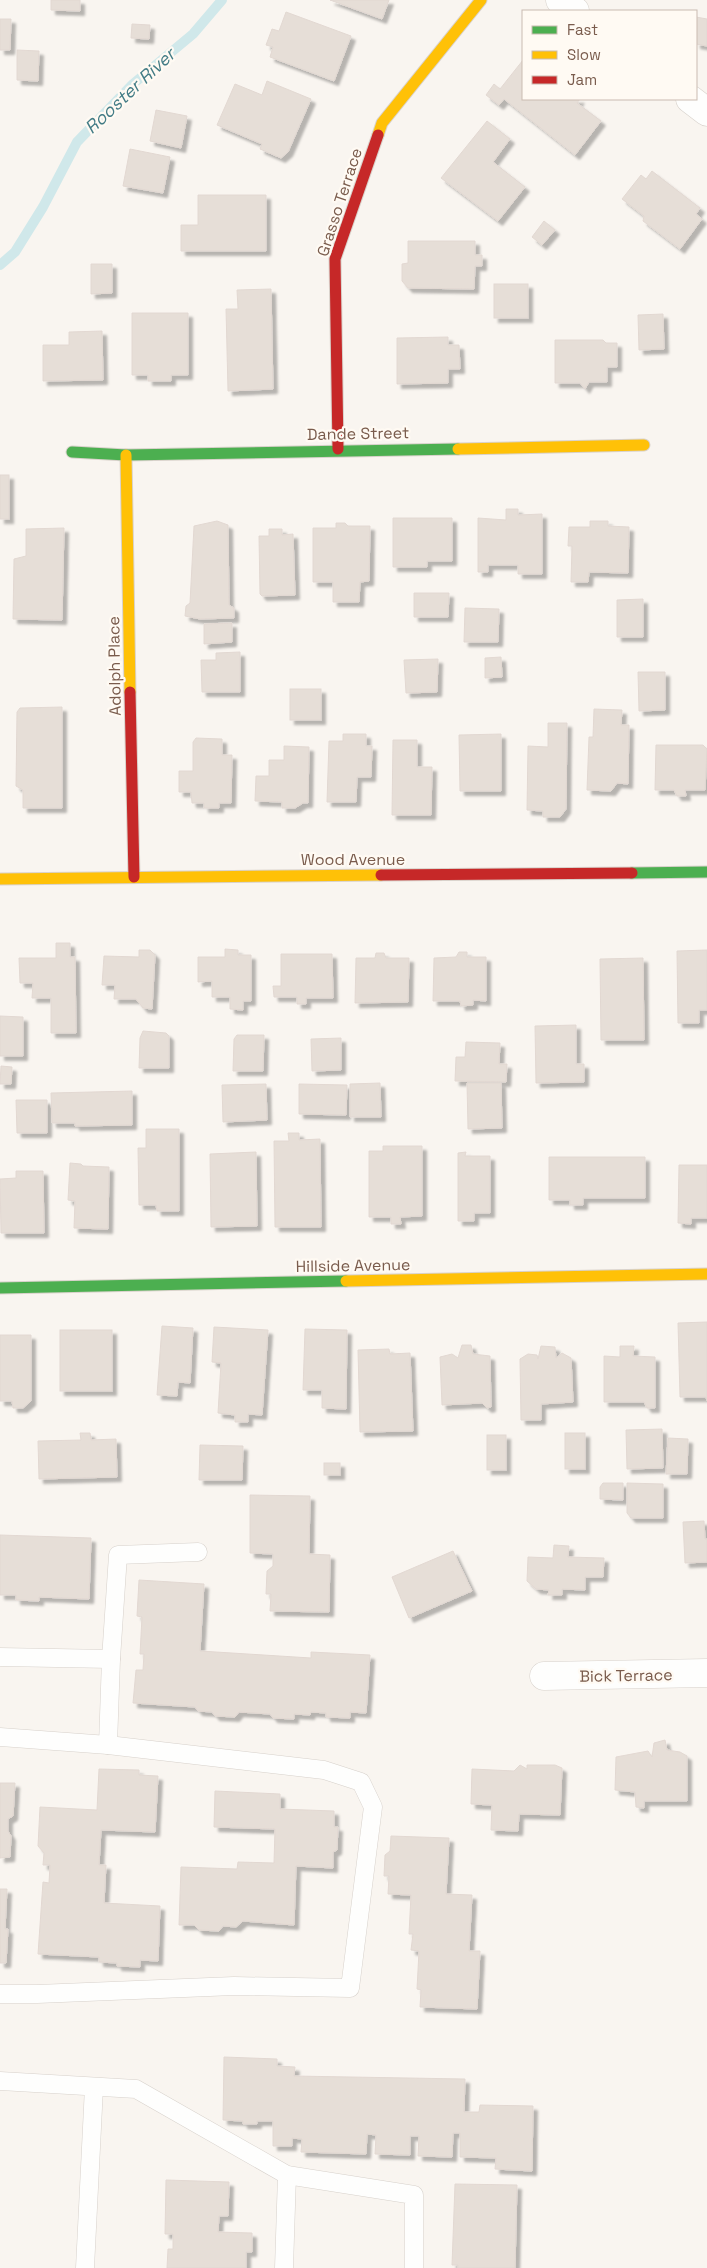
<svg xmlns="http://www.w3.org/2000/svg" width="707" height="2268" font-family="'Space Grotesk',sans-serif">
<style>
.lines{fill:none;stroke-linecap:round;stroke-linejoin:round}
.stream{stroke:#d0e8ea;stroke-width:10}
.building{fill:#e6ded7;stroke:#e2d8d2;filter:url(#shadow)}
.lane-casing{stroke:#d7d1cb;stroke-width:19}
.street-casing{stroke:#d7d1cb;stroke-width:29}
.fast-casing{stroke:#d9d2cb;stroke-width:13}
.slow-casing{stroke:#d9d2cb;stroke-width:13}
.jam-casing{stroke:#d9d2cb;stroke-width:13}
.lane{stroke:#fefefd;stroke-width:18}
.street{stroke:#fefefd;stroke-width:28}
.fast{stroke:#4caf50;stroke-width:11}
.slow{stroke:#ffc107;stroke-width:11}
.jam{stroke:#c62828;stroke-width:11}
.labels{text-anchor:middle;stroke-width:4.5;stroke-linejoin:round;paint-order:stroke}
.street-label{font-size:16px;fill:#7a5c4d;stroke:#fffaf3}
.water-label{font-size:18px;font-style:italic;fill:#437c86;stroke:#fffaf3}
</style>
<defs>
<filter id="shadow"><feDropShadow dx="4.5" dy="4.5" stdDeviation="1" flood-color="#0004"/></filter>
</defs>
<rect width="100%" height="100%" fill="#f9f5f0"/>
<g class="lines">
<!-- stream -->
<path class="stream" d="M0,265L15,252L43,207L77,142L133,84L193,34L222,0"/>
</g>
<!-- building -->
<g class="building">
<path d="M51,0H80V11L51,10Z"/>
<path d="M330,0H389L382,19Z"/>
<path d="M286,12L351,36L334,81L270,57L273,47L266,45L272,29L279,31Z"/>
<path d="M696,17L707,19V46L696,44Z"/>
<path d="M0,19H11L10,50H0Z"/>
<path d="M132,24L150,25L149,39L131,38Z"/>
<path d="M17,50L39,51L38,81L17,80Z"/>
<path d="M523,60V99H580L577,103L601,121L575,155L504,99L499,105L486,95L494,84L500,89Z"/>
<path d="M267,81L311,99L288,152L281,158L260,149L262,144L217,125L235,84L262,95Z"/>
<path d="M156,110L187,116L181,148L150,141Z"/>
<path d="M487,121L510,139L493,162L525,187L498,221L441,178Z"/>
<path d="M130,149L170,157L163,193L123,186Z"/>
<path d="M652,171L700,208L696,214L702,219L680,249L643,221L644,216L622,199L641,175L646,179Z"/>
<path d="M198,195H266V251H181V225H198Z"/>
<path d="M544,221L555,230L542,245L532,237Z"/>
<path d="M408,241H475V255H482V266H475L474,289L408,288L402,281V264L408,263Z"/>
<path d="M91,264H112V293L91,294Z"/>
<rect x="494" y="284" width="34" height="34"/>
<path d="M271,289L273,389L228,391L226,309H238L237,290Z"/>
<path d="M132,313H188V375H171V381H148V375H132Z"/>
<path d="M663,314L664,349L639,350L638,315Z"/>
<path d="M102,331L103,380L43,381V345H69V332Z"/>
<path d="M448,337V345H459L460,369H448V383L397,384V338Z"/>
<path d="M555,340H603L606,343H617V367H607V382H589L585,389L580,383H555Z"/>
<rect x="0" y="475" width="9" height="44"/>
<path d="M506,509H518V515L542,514V574H518V565H488V572H478V518L506,520Z"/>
<path d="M393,518H452V561H427V567H393Z"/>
<path d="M217,521L228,525L229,605L234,608V618L200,619L185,616L186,606L190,603L194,526Z"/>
<path d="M590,521H608V526L629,527L628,573L589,572L588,582H571L572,546H568L569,527H590Z"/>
<path d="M336,523H345L348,526H370L369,581L360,582L359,602H333V582H313V528H336Z"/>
<path d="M64,528L62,620L13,619L14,559L26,556V529Z"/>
<path d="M269,529H282V535L293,534L295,595L262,596L260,594L259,536H269Z"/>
<path d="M414,593H449L448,617H414Z"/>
<path d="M643,599V637H617V600Z"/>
<path d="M465,608L499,609L498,642H464Z"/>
<path d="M232,623V642L204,644V624Z"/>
<path d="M240,652V692H202L201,660H216V653Z"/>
<path d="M501,657L502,677L485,678V658Z"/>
<path d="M438,659L437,692L406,693L404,660Z"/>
<path d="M638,672H665V710L639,711Z"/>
<rect x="290" y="689" width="31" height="31"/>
<path d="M62,707V808H23V790L16,786L17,712L20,708Z"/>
<path d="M594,709L622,710L621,725H629L628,784L617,783L611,791L587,790L589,737H593Z"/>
<path d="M548,723H567L566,809L560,817H543V811L527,810L528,746L548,747Z"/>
<path d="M343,734H366V746H372L371,777H357L356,802H327L329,741H343Z"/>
<path d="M501,734V791H460L459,735Z"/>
<path d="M196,738L222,739V755H232L231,803H219V808H204V803H192L191,792H179V771H193V742Z"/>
<path d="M393,740H417V767H432L431,815H392Z"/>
<path d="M656,745H703L707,749L705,790H685L686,796H677L674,790H655Z"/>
<path d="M284,746L309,747L308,803H303L295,808H282V802L255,801L256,776H269V760H284Z"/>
<path d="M56,943H70V957H75L76,1033H51V998H32L33,983H20L19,958H56Z"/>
<path d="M225,949L238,950V955H251V1001H243V1010L230,1009V997H212V981L198,982V957H225Z"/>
<path d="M139,950H150L155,955L152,1009L143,1008L136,999H114L115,985H102L104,956L139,957Z"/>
<path d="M707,950V1010H699V1023H678L677,951Z"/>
<path d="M459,952H467V957H486V1001L473,1000V1005L461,1006L460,1001H433L434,958L456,957Z"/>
<path d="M376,953H384L386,958H409L408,1002L355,1003L356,958H375Z"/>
<path d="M281,954H332L333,998H306V1004H297V997H274L273,986H281Z"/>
<path d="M643,958L644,1040H601L600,959Z"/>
<path d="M0,1016L23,1017V1056H0Z"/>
<path d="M576,1025V1064H584V1082L536,1083L535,1026Z"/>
<path d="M143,1031L166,1033L169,1036V1068H139L140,1038Z"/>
<path d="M237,1035H264L263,1071H233L234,1039Z"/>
<path d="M341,1038V1070L312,1071L311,1039Z"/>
<path d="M466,1042L500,1043L499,1064H507L506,1082L455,1081L456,1057H465Z"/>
<path d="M1,1066L12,1067L11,1084H0Z"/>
<path d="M380,1083L381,1117H350V1084Z"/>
<path d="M467,1083H501L502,1128L468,1129Z"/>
<path d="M266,1084L267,1120L223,1122L222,1085Z"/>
<path d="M299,1084L347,1085L346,1115L299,1114Z"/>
<path d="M132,1091V1125L75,1126V1123H52L51,1093Z"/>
<path d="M16,1100H47V1133H17Z"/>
<path d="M146,1129H179V1211H157L156,1205H139L138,1148H146Z"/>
<path d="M288,1133H299V1140L320,1139L321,1227H275L274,1141H289Z"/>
<path d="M383,1146H422V1216L400,1217L401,1224H391V1217H369V1151H383Z"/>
<path d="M256,1152L257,1226L211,1227L210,1154Z"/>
<path d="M466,1152L465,1156H490V1213H474V1221H458V1153Z"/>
<path d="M549,1157H645V1198H583V1205H570V1200H549Z"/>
<path d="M70,1163L81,1164L83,1166L109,1167L108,1229L74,1228L75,1201L68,1200Z"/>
<path d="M679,1165H707V1218H691V1224L678,1223Z"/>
<path d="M16,1171H43L44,1233H1L0,1179L16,1178Z"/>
<path d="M707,1322V1401L706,1397H680L678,1323Z"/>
<path d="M162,1326L193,1328L190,1383L178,1382L177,1396L157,1395Z"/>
<path d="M214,1327L268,1330L262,1415L248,1414V1422H235V1415L218,1413L221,1363L212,1362Z"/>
<path d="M305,1329L347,1330L346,1409L322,1408V1390H303Z"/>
<rect x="60" y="1330" width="52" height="61"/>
<path d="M0,1335H31V1401L23,1408H13L12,1401H0Z"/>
<path d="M462,1345H471L473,1354L490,1356L491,1407L487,1408L482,1403L442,1405L440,1357L452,1354L458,1358Z"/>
<path d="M541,1346L555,1347L556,1358L562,1353L571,1358L573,1402L541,1404V1420H521L520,1359L528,1354L537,1355L538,1359Z"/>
<path d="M620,1346H634L633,1356L655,1357V1408H647L644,1402H604V1356L620,1357Z"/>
<path d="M389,1349L390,1354L410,1353L413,1431L360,1432L358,1350Z"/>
<path d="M662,1429L663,1468L627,1469L626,1430Z"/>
<path d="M80,1433H90L91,1440L116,1439L117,1477L39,1479L38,1441L81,1440Z"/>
<rect x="565" y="1433" width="20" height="36"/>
<rect x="487" y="1435" width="19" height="35"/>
<path d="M668,1438L688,1439L687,1474H666Z"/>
<path d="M200,1445L243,1446L242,1480H199Z"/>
<rect x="324" y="1463" width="16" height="12"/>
<path d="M603,1483H623V1500L600,1499V1487Z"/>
<path d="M627,1483L663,1484V1518H631L627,1513Z"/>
<path d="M250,1495L310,1496L309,1554L330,1555L329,1612L270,1611L271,1594H266L267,1571L273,1566V1554L250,1553Z"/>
<path d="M704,1521L705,1539H707V1562L685,1563L683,1522Z"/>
<path d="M0,1535L91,1538L89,1599L39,1597V1601L16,1600V1595H0Z"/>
<path d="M554,1545L569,1546L568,1557L604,1558L603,1577H585V1590L562,1589V1595H548L549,1590L536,1589L527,1581L528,1557L553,1558Z"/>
<path d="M453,1551L472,1591L409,1618L392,1577Z"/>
<path d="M139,1580L204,1584L200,1651L311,1658V1652L370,1655L366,1713L350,1712V1718L326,1717V1713L311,1712L310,1715L294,1714V1719L273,1718L270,1714L239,1712L235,1717L215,1716L212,1712L198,1711L195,1707L133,1703L136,1670H143L144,1654H140L142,1617L137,1616Z"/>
<path d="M665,1740L667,1750L680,1752L687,1756V1801H644V1808L636,1807L635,1792L615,1790L616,1757L648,1751L652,1757L654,1743Z"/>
<path d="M520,1765L527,1769V1765H555L562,1768L560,1815L519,1814L518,1831L491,1830L492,1805L471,1804L472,1769L514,1771Z"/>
<path d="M99,1769L139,1770V1775L158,1776L155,1832L101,1830L99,1865H106L104,1903L160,1906L158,1961L140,1960V1967L117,1966V1963L99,1962V1957L38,1954L43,1882L49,1883L50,1865H43L44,1853L38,1846L40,1807L97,1810Z"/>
<path d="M0,1783H15L13,1816L8,1819V1831L11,1836L10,1857L0,1858Z"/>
<path d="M215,1791L280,1794V1809L334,1811V1827H338L337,1850L333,1852V1868L296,1866L294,1925L243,1921L236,1927L223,1926L219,1931L199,1930L194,1925H179L181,1867L237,1869L238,1862L274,1863L275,1829L214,1827Z"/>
<path d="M391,1836L449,1838L446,1894L472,1895L469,1951H480L477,2009L420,2007L421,1990L417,1989L419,1951L411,1950L413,1934H409L411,1895L388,1894L389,1876H384L385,1855L390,1851Z"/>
<path d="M0,1889H7L5,1929H8L6,1963H0Z"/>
<path d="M224,2057L277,2059V2066L295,2067L294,2076L465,2079L464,2112H479L480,2105L533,2106L532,2171L495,2169L496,2158L460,2157V2133H453L452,2157L418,2156L419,2136H410V2155L375,2154L376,2135L367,2134L366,2154L301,2152L302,2139L292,2138V2146H273V2121H257V2124H243V2121L223,2120Z"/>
<path d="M166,2180L229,2182L228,2216H219L218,2232L252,2233V2252H246V2268H167L168,2249H173V2234H165Z"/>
<path d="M455,2184L517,2185L515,2268H458V2265H452Z"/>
</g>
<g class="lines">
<!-- lane casing -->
<g class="lane-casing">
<g id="lane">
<path d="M0,1657L111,1659"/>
<path d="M0,1737L108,1745L324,1770L361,1782L373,1807L350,1988L234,1986L37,1994H0"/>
<path d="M108,1745L111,1659L118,1555L198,1552"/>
<path d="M0,2081L136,2089L287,2175L414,2195V2268"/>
<path d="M85,2268L94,2087"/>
<path d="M284,2268L287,2175"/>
</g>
</g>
<!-- street casing -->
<g class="street-casing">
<g id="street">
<path d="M560,0L575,11"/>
<path d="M690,99L707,112"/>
<path d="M544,1676L707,1673"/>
</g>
</g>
<!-- fast casing -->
<g class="fast-casing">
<g id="fast">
<path d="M72,452L126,455L458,449"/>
<path d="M632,873L707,872"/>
<path d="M0,1288L346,1281"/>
</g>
</g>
<!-- slow casing -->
<g class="slow-casing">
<g id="slow">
<path d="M378,135L382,123L481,0"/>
<path d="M458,449L644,445"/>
<path d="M126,455L130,692"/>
<path d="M0,879L381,875"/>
<path d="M346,1281L707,1274"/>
</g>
</g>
<!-- jam casing -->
<g class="jam-casing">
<g id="jam">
<path d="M338,449L335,259L378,135"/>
<path d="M130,692L134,877"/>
<path d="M381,875L632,873"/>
</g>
</g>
<!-- lane -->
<use href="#lane" class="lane"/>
<!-- street -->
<use href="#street" class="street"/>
<!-- fast -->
<use href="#fast" class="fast"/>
<!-- slow -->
<use href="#slow" class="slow"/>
<!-- jam -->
<use href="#jam" class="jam"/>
</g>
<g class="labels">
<!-- street labels -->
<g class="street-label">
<text transform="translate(339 202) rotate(-72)" y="6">Grasso Terrace</text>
<text transform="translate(358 433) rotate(-1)" y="6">Dande Street</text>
<text transform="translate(114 666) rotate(-91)" y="6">Adolph Place</text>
<text x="353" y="865">Wood Avenue</text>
<text transform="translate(353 1265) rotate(-1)" y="6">Hillside Avenue</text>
<text transform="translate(626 1675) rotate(-1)" y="6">Bick Terrace</text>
</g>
<!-- water labels -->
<g class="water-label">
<text transform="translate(130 91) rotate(-43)" y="6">Rooster River</text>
</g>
</g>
<!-- legend -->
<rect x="522" y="10" width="175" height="90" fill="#fffaf3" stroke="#cabbb1"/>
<rect x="532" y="26" width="25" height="8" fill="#4caf50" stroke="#cabbb1"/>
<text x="567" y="35" font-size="15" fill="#7a5c4d">Fast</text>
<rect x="532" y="51" width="25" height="8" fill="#ffc107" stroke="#cabbb1"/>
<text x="567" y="60" font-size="15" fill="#7a5c4d">Slow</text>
<rect x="532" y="76" width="25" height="8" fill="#c62828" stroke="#cabbb1"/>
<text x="567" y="85" font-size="15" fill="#7a5c4d">Jam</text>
</svg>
